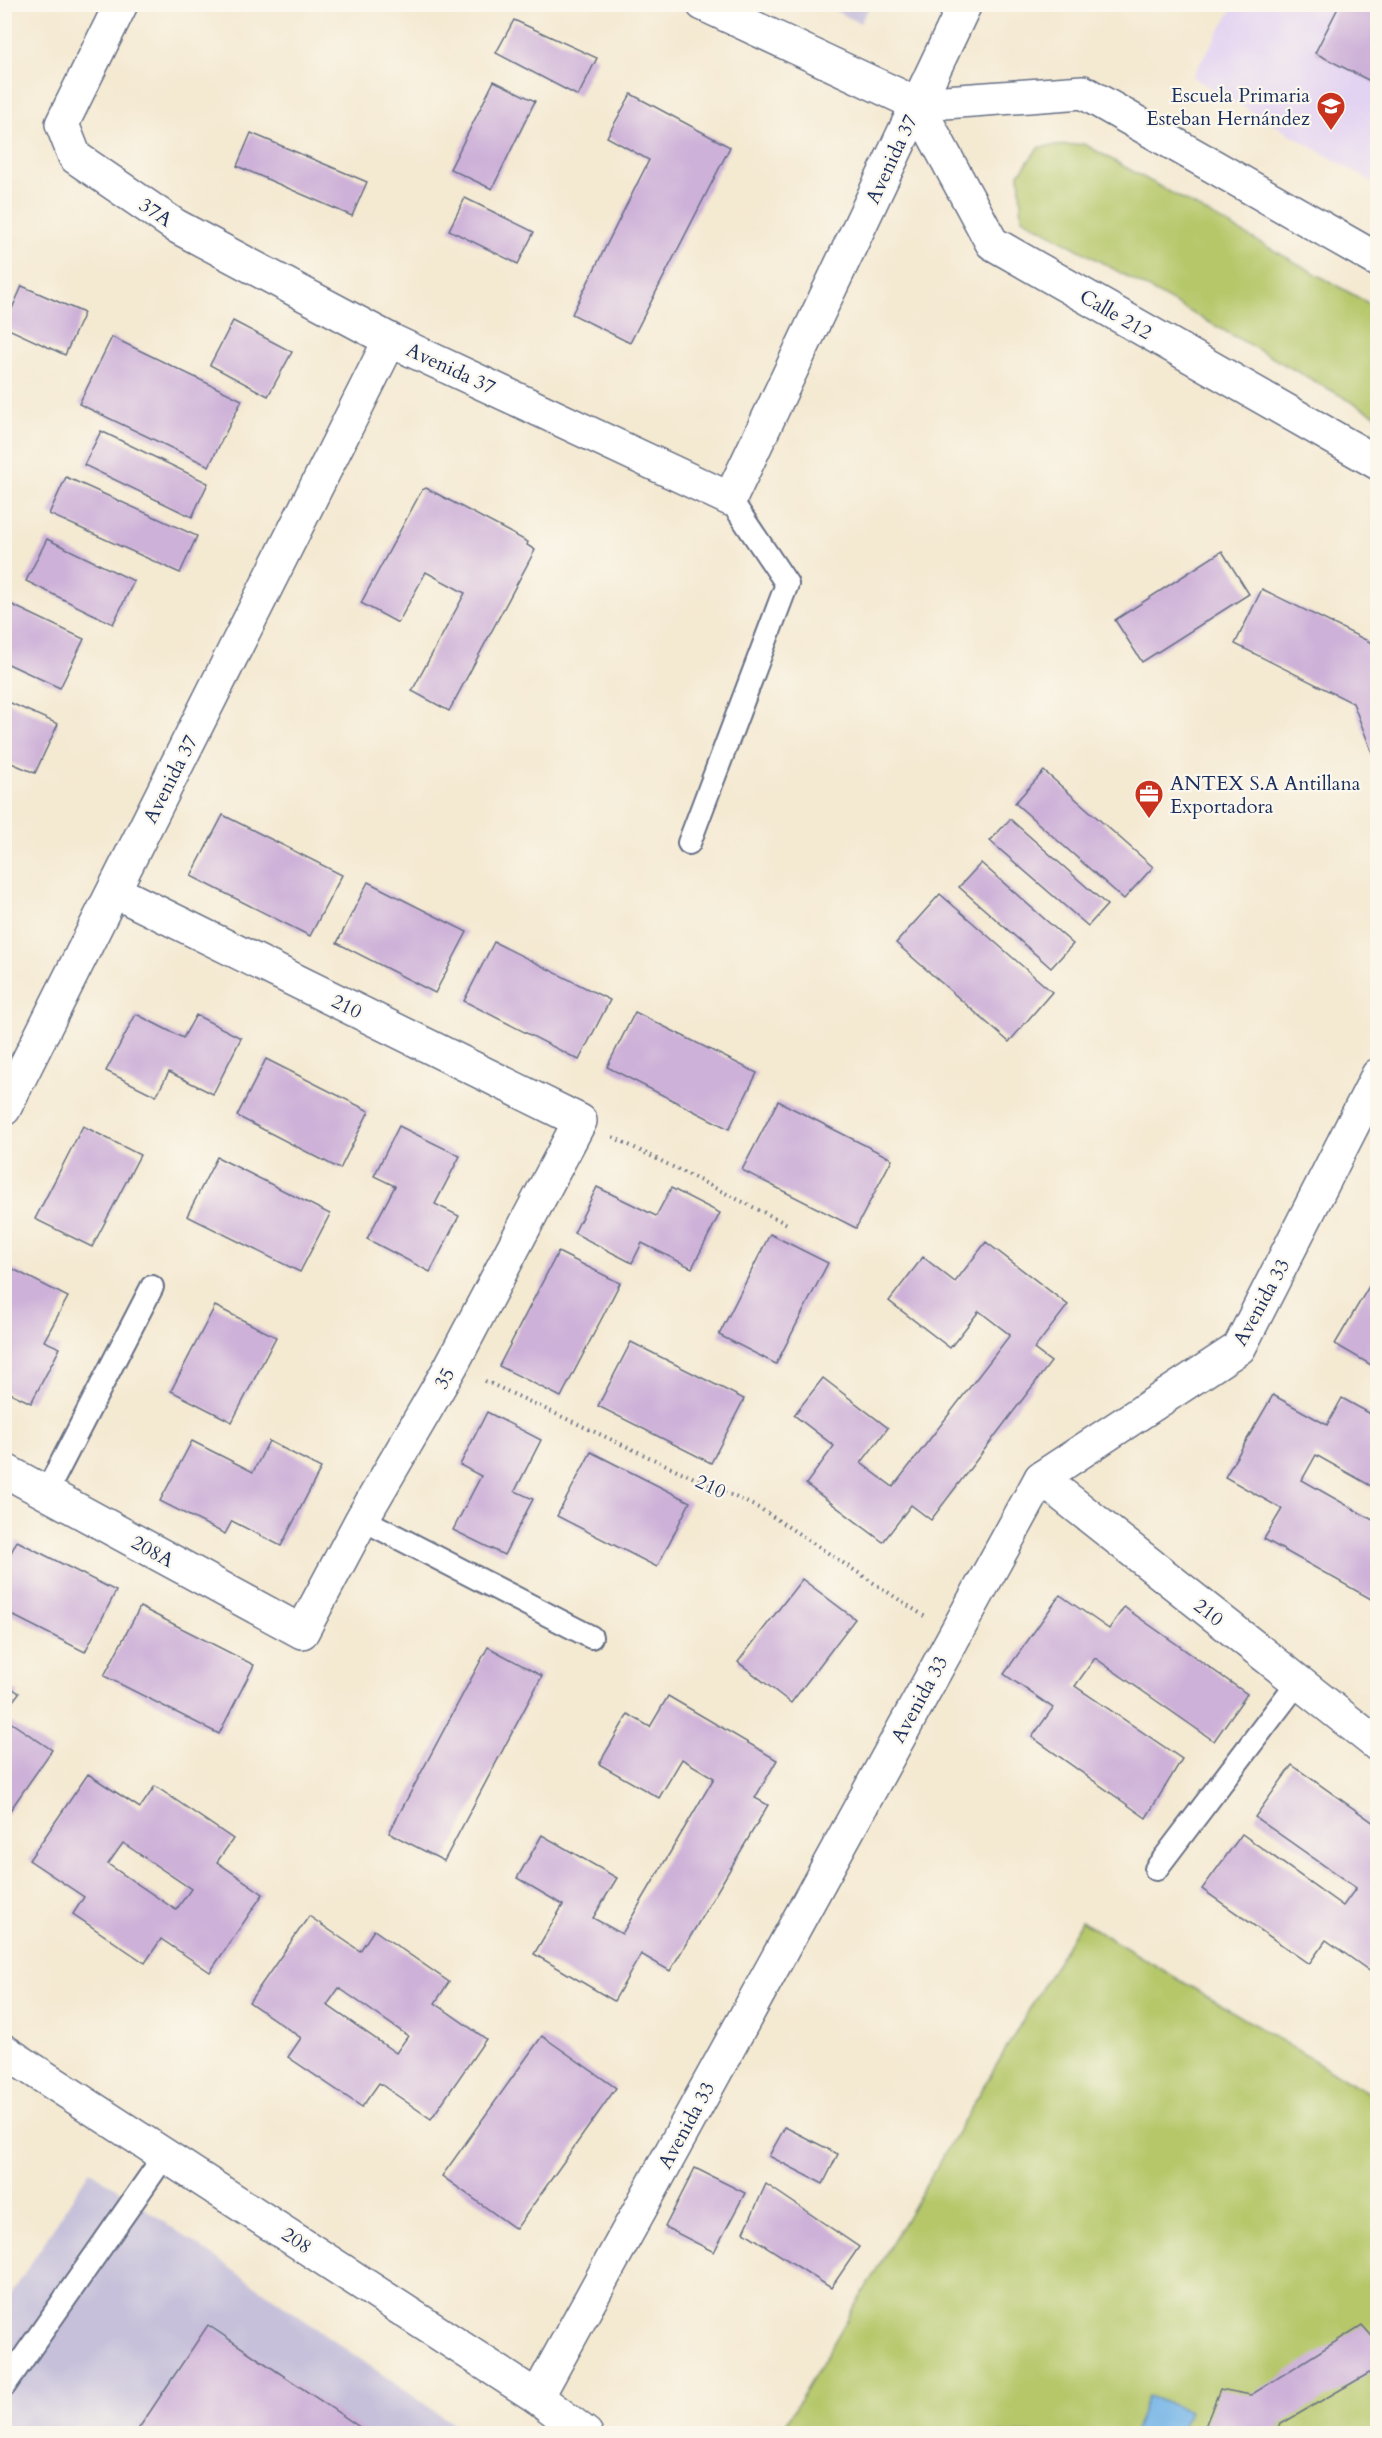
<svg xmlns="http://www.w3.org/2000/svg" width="1382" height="2438" font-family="Cardo,serif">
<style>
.built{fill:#e3d3f2}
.industrial{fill:#c6c0da}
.green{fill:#b6c76a;stroke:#687b64;stroke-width:1.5}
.water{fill:#73b4e7;stroke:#4772a2;stroke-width:1.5}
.building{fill:#cdb1d8;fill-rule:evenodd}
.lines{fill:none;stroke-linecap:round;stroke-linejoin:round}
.lane-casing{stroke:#677086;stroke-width:26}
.street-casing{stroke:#677086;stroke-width:36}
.secondary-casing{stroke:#677086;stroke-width:36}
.path{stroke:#677086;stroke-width:4;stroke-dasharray:1.5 4.5;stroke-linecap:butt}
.lane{stroke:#fff;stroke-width:22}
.street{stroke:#fff;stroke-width:33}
.secondary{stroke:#fff;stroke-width:33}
.labels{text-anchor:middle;stroke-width:4.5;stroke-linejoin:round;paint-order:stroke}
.poi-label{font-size:20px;fill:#1b2f5e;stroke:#fbf7ec;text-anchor:end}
.street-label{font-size:20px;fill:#1b2f5e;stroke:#fbf7ec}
</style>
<rect width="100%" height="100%" fill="#fbf7ec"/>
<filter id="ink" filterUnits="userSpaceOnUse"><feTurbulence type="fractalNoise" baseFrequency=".0167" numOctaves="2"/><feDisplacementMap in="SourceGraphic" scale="12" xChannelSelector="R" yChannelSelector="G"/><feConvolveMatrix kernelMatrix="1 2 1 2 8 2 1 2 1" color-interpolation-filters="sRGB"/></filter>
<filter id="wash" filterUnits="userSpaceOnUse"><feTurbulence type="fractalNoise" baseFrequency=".008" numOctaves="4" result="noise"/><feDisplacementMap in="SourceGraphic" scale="24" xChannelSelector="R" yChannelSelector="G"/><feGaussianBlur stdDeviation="1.35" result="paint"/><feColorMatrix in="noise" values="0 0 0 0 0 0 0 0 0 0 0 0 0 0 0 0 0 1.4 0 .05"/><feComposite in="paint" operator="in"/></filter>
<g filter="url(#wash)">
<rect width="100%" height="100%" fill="#f4e9d1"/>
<!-- built -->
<path class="built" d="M1235,5H1377V185L1192,77Z"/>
<!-- industrial -->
<g class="industrial">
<path d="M823,5H871L860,23Z"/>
<path d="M90,2170L466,2433H5L4,2306Z"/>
</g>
<!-- green -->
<g class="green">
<path d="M1084,144L1377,308V416L1022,218L1019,174L1039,147Z"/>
<path d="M1081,1921L1377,2098V2433L780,2434Z"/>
</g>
<!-- water -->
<path class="water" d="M1148,2396L1189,2411L1180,2433H1134Z"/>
<g id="blocks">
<!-- building -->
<g class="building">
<path d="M1340,4H1378V85L1315,53Z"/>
<path d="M514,20L597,58L578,96L496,53Z"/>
<path d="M494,81L535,101L492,189L450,169Z"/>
<path d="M631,94L730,147L630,343L572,314L649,160L607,137Z"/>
<path d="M251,133L367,182L352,216L237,166Z"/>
<path d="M465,198L534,232L518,264L449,230Z"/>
<path d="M22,286L84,313L65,355L4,327Z"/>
<path d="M233,321L292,352L268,396L210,365Z"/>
<path d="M112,337L242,400L209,466L79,404Z"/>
<path d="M101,431L208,483L192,517L84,465Z"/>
<path d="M66,477L197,536L180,573L49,514Z"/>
<path d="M426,488L528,542L527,545L535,550L449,711L412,691L465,593L426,572L398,623L361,603L422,490Z"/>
<path d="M47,539L134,581L113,624L26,581Z"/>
<path d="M1222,551L1249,594L1142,662L1115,620Z"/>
<path d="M1262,589L1378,646V768L1353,703L1235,644Z"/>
<path d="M4,601L84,639L60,688L4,662Z"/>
<path d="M4,700L58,724L35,773L4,760Z"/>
<path d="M1044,771L1153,867L1124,899L1015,803Z"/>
<path d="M223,815L342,875L310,936L191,876Z"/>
<path d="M1010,819L1107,905L1088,926L990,841Z"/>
<path d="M981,863L1073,944L1051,968L959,887Z"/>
<path d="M368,882L467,932L435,993L337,943Z"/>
<path d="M940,894L1052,992L1009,1042L896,943Z"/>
<path d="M494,942L610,1000L579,1060L464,1001Z"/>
<path d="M635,1012L757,1073L729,1129L607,1067Z"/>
<path d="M136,1014L183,1038L196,1015L241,1038L213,1094L169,1072L156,1096L106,1071Z"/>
<path d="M266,1059L369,1111L340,1169L237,1116Z"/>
<path d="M778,1101L892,1159L856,1228L742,1170Z"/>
<path d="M83,1126L140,1155L92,1247L35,1219Z"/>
<path d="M399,1126L460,1156L435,1204L459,1216L430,1272L367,1239L395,1186L374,1176Z"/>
<path d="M217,1157L330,1214L300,1272L187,1216Z"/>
<path d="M597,1187L656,1216L671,1188L720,1213L692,1268L642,1243L632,1263L574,1233Z"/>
<path d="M770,1234L828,1263L776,1364L719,1335Z"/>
<path d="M986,1242L1068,1305L1034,1349L1051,1362L931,1520L911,1505L883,1542L806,1484L834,1446L794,1415L823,1378L888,1428L861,1463L893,1487L1010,1335L979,1311L950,1348L889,1301L923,1257L955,1282Z"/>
<path d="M558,1252L620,1283L561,1397L499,1366Z"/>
<path d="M7,1266L68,1297L44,1341L60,1348L31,1403L4,1390V1326L6,1322L4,1321V1270Z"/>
<path d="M1378,1271V1369L1335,1344Z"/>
<path d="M215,1306L276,1337L232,1422L171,1391Z"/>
<path d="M631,1342L744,1399L711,1463L598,1406Z"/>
<path d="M1273,1395L1327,1425L1342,1398L1378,1418V1490L1316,1455L1302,1480L1378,1523V1603L1264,1539L1282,1509L1225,1477Z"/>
<path d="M487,1412L541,1440L515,1491L533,1499L504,1555L453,1530L481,1476L460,1465Z"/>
<path d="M192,1441L253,1472L269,1441L321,1468L281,1546L232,1521L225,1534L160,1501Z"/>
<path d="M591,1452L690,1502L657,1567L557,1516Z"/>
<path d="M17,1541L116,1591L85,1652L4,1611V1566Z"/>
<path d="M802,1579L855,1619L791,1703L738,1662Z"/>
<path d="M1060,1595L1109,1629L1124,1607L1247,1694L1214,1741L1095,1658L1075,1686L1182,1759L1146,1818L1032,1737L1053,1708L1004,1674Z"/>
<path d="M140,1607L254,1665L219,1734L104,1676Z"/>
<path d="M488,1647L542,1676L444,1861L389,1833Z"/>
<path d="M4,1683L19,1693L4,1713Z"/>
<path d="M668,1696L777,1760L755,1798L768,1805L670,1971L641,1954L614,2001L534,1954L563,1905L517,1878L542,1835L617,1878L593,1918L622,1934L714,1778L682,1759L659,1798L599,1764L628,1714L650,1727Z"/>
<path d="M4,1718L52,1750L4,1819Z"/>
<path d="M1292,1765L1378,1826V1977L1326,1940L1309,1964L1202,1889L1242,1834L1343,1906L1356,1888L1255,1817Z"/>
<path d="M88,1774L140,1808L155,1786L233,1839L217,1862L263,1894L210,1972L161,1939L145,1963L73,1914L84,1897L29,1860ZM123,1843L191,1889L176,1910L108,1864Z"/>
<path d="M309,1916L360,1951L374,1930L449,1982L435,2003L486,2039L431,2119L379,2083L362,2107L288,2057L301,2038L249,2002ZM339,1988L408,2036L396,2053L327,2005Z"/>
<path d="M542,2036L616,2088L516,2229L442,2176Z"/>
<path d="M785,2127L838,2154L823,2184L769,2156Z"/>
<path d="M695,2168L745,2193L714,2252L665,2227Z"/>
<path d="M766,2184L859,2247L831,2288L744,2232Z"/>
<path d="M208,2325L370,2434H135Z"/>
<path d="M1362,2325L1378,2343V2368L1281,2424L1277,2434H1202L1220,2389L1251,2395Z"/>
</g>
</g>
</g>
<g filter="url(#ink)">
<use href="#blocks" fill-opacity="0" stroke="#677086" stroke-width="1.5"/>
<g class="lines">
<!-- lane casing -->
<g class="lane-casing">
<g id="lane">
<path d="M689,843L787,584L730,499"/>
<path d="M46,1493L152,1287"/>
<path d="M362,1519L591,1637"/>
<path d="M1156,1869L1298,1682"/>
<path d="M4,2386L165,2155"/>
</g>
</g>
<!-- street casing -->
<g class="street-casing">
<g id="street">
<path d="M121,4L62,124L75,157L176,226L390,340L730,499L965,4"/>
<path d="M4,1109L390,340"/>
<path d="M4,1470L302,1632L362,1519L451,1366L580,1121L114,891"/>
<path d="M1041,1478L1378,1745"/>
<path d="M4,2051L537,2397L586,2434"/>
<path d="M537,2397L1041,1478L1239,1348L1378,1075"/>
</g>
</g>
<!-- secondary casing -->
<g class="secondary-casing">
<g id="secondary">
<path d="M703,4L917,104L1083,92L1378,260"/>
<path d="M917,104L992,243L1378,463"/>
</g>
</g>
<!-- path -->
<g class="path">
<path d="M613,1137L787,1224"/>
<path d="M485,1381L761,1509L924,1616"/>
</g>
<!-- lane -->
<use href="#lane" class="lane"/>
<!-- street -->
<use href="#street" class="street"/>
<!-- secondary -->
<use href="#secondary" class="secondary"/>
</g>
</g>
<!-- icons -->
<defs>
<g id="school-pin" transform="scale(1.5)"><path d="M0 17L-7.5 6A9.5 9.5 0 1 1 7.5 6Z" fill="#c8321e" stroke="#fbf7ec"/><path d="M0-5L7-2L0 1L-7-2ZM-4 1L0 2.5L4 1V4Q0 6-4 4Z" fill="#fff"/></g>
<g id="office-pin" transform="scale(1.5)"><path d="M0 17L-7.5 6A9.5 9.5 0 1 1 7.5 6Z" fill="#c8321e" stroke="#fbf7ec"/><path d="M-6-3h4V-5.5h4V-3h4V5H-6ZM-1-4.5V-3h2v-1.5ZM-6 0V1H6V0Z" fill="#fff"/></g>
</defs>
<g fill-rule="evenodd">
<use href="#school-pin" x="1331" y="106"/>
<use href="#office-pin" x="1149" y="794"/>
</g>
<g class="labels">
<!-- poi labels -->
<g class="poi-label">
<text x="1310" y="102">Escuela Primaria<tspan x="1310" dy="23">Esteban Hernández</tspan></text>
<text x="1170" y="790" text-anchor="start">ANTEX S.A Antillana<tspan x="1170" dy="23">Exportadora</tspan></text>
</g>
<!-- street labels -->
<g class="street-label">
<text transform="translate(891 159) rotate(-65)" y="7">Avenida 37</text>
<text transform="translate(156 212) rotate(34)" y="7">37A</text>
<text transform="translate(1116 314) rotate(30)" y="7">Calle 212</text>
<text transform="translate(451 368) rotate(25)" y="7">Avenida 37</text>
<text transform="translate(170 779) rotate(-63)" y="7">Avenida 37</text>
<text transform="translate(347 1006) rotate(26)" y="7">210</text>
<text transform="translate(1261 1302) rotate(-61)" y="7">Avenida 33</text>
<text transform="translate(444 1378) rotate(-60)" y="7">35</text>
<text transform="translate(711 1486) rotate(25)" y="7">210</text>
<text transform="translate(153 1551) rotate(29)" y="7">208A</text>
<text transform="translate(1209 1612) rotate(38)" y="7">210</text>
<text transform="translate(919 1699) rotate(-61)" y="7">Avenida 33</text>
<text transform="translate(686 2125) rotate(-61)" y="7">Avenida 33</text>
<text transform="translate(297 2240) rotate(33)" y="7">208</text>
</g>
</g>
<!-- margin -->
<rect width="1382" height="2438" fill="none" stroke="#fbf7ec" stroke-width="24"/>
</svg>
